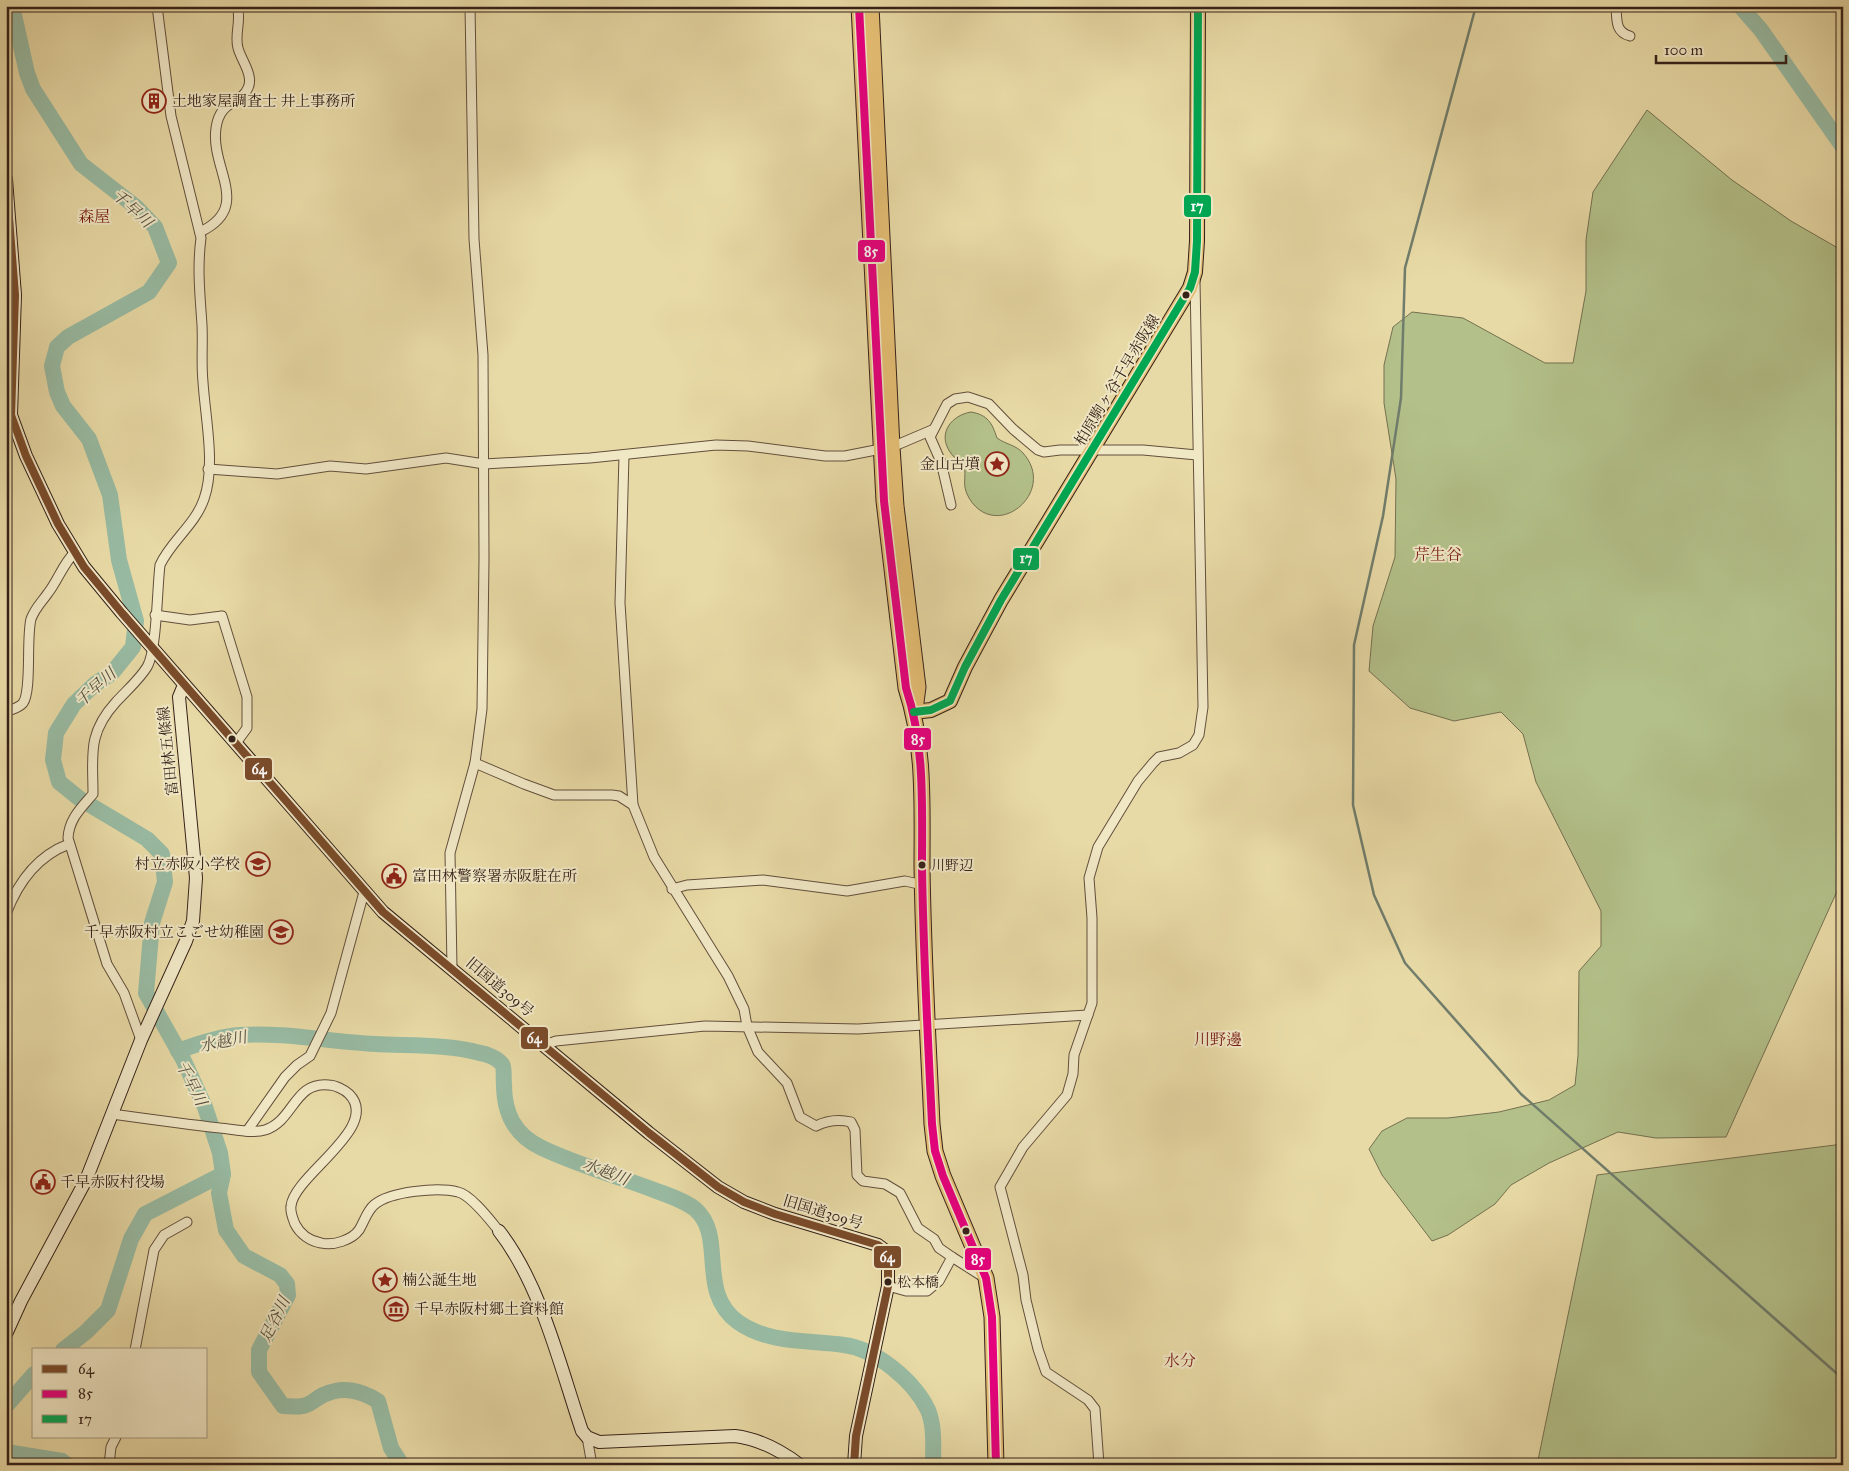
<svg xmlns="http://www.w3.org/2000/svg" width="1849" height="1471" font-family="'IM FELL Great Primer','Noto Serif JP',serif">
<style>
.green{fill:#b3c089;stroke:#747051}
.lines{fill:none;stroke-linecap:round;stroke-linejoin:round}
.stream{stroke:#707d6c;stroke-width:2.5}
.river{stroke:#98bba3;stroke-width:16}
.street-casing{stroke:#624f3c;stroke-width:11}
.secondary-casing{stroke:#352119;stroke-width:14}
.primary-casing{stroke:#352119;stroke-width:16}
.highway-casing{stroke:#352119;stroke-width:17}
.street{stroke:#f0e7c5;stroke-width:9}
.secondary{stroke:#f0e7c5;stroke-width:12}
.primary{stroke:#e4bd73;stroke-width:14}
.highway{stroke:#e4bd73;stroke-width:15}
.bus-1-casing{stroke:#f0e7c5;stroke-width:11}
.bus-2-casing{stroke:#f0e7c5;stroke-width:11}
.bus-3-casing{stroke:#f0e7c5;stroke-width:11}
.bus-1{stroke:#7a4b2a;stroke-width:8}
.bus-2{stroke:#e5007d;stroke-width:8}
.bus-3{stroke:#00a651;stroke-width:8}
.bus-dot{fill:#352119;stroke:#f0e7c5;stroke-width:2}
.labels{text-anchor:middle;stroke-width:4;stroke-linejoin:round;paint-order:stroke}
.bus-label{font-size:14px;fill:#352119;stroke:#f0e7c5;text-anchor:start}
.poi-label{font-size:15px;fill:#352119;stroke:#f0e7c5;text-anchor:start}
.street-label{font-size:15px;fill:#352119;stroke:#f0e7c5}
.water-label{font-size:16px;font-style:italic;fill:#534f42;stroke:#f0e7c5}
.neighbourhood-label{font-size:16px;fill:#7a1f14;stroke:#f0e7c5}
.line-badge{stroke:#f0e7c5;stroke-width:2}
.badge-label{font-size:14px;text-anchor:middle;font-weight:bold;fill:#fff}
</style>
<rect width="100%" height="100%" fill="#e8daa6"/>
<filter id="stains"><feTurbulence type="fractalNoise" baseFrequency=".004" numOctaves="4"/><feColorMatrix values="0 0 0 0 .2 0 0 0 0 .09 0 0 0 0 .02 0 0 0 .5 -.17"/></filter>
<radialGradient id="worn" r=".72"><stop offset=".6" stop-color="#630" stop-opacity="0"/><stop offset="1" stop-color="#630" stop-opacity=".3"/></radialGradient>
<!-- green -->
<g class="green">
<path d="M1647,110L1732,180L1791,221L1843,251V878L1726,1137L1656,1138L1618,1132L1549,1163L1511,1185L1495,1204L1448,1235L1432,1241L1382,1175L1369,1149L1382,1131L1407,1118H1448L1499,1112L1549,1100L1575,1085L1578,1056L1579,971L1601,946V911L1536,782L1523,734L1501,712L1454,721L1410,708L1369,671L1373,626L1395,557L1396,479L1384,403V365L1393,327L1412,312L1463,318L1545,363H1573L1586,291V240L1593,192Z"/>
<path d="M971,412C988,415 992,423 997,438C1005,444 1016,445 1023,453C1058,492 996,543 969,498C961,484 967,478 964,465C960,460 953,458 950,452C937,433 952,415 971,412Z"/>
<path d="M1843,1144V1465H1537L1597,1175Z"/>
</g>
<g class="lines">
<!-- stream -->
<path class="stream" d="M1476,6L1405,268L1401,398L1383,516L1354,645L1353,805L1374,895L1405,963L1521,1094L1843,1379"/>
<!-- river -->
<g class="river">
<path d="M12,6L27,73L33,89L81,164L136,207L155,227L169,263L149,292L68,337L57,347L52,366L57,392L63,406L89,439L110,495L119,560L136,621L133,647L112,673L95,684L74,704L56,733L53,760L59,782L80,799L147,839L162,854L165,882L152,923L146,993L183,1059L205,1107L220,1153L223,1174L219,1193L226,1230L244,1256L280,1275L287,1284L288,1295L259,1350V1372L283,1406C290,1406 300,1408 306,1405C312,1403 317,1398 323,1395C343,1386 360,1390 378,1401L391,1448L402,1465"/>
<path d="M1740,6L1761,30L1843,147"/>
<path d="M178,1051C197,1044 220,1036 240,1035C286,1032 330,1042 375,1044C409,1046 446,1044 480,1053C487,1054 497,1058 502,1064C505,1069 503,1078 504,1084C504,1113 514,1135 542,1148C578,1165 617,1176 654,1190C667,1195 684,1200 695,1209C727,1236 696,1292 738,1322C769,1344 808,1340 844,1345C876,1349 914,1381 928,1410C935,1427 933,1447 933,1465"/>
<path d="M63,1350L86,1332L108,1310L131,1239L145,1214L223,1174"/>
<path d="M6,1406L34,1374"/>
<path d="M6,1452L62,1461L67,1465"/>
</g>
<!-- street casing -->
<g class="street-casing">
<g id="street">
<path d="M1616,6C1617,20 1615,32 1630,36"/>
<path d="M200,232C253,207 210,169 216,128C220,99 241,105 248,88C254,75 241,60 238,48C234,34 242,20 237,6"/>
<path d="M892,447L932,430"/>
<path d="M624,455L620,603L633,805L654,857L728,976L744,1009L747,1026L758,1052L787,1083L800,1117L816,1126C828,1120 838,1119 851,1122L855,1130L857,1175L863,1181L885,1184L900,1193L918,1228L934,1239L939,1248L952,1257"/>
<path d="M208,469L277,474L330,466L366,469L446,458L484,464L590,458L716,445L748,446L825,456H845L881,449"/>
<path d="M951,505L941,462L930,437L947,404L955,399L968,397L989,404L1013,429L1038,450L1044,452L1060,450H1143L1197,455"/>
<path d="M155,615L190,620L222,616L247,697V728L236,743"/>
<path d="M6,712C12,709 19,708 23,703C32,691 26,638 31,619C35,608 41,603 48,593C58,580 63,564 75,552"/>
<path d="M475,763L524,784L554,795H612L619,796L633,805"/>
<path d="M672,889L687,885L763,880L847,891L905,881L923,885"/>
<path d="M6,914C18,882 37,856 69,844"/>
<path d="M452,968L450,853L475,763L482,709L484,559L483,355L474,239L470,6"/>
<path d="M141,1040L124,993L107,964L68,838C69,819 81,808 93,794C93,755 87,734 116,702C126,691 139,680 147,667C157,650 157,589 160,565C171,541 195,525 204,499C216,466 205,416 203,382C201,363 203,344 202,325C200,295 197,268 201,238L171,116L157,6"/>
<path d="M545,1045L556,1041L705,1026L858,1029L1088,1015"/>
<path d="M112,1114C148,1119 184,1124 220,1128C233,1129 252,1134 265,1130C294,1121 294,1081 329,1085C335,1085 345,1090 349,1094C382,1127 294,1175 291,1206C290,1212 293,1219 295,1224C300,1234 310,1241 321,1243C333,1246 352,1240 359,1230C364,1222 367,1211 374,1205C390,1191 439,1187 458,1192C471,1195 490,1220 499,1231"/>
<path d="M247,1131L285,1077L297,1065L310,1056L331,1013L364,892"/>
<path d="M888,1286L906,1291H927L939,1281L952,1257L985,1278"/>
<path d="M135,1350L154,1250L164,1235L187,1222"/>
<path d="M587,1437L592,1465"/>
<path d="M109,1465L111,1447L116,1437"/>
<path d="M1099,1465L1095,1409L1088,1400L1046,1372L1038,1349L1026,1300L1023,1275L1000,1187L1023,1147L1067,1095L1073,1074L1074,1055L1092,1003V918L1089,878L1098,847L1138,781L1153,763L1159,757L1179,753L1193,745L1199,735L1203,707L1195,281"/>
</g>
</g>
<!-- secondary casing -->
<g class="secondary-casing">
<g id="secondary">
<path d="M6,179L15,295L11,415L26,456L58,524L84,567L122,613L383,912L649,1133L718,1187L744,1202L775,1214L878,1245L886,1251L888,1259V1286L856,1436L854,1465"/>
<path d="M499,1231C541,1285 560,1366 582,1431L587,1437L599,1442L735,1436C760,1439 780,1450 800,1465"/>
<path d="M6,1334L21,1301L86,1180L141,1040L186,941L193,921L196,878L179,697L184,685"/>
</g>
</g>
<!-- primary casing -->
<g class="primary-casing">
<path id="primary" d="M914,712L931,710L950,701L965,667L1001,600L1190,288L1195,272L1197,241L1198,6"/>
</g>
<!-- highway casing -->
<g class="highway-casing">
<g id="highway">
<path d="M859,6L884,501L906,688C925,745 922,806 922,865C923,952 928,1038 932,1124L935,1151L943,1176L986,1278L992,1317L996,1465"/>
<path d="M871,6L892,447L896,506L918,687L915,710"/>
</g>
</g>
<!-- street -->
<use href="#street" class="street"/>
<!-- secondary -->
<use href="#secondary" class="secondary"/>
<!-- primary -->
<use href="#primary" class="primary"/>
<!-- highway -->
<use href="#highway" class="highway"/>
<!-- bus-1 casing -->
<g class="bus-1-casing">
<path id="bus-1" d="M6,179L15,295L11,415L26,456L58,524L84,567L122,613L383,912L649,1133L718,1187L744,1202L775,1214L878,1245L886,1251L888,1259V1286L856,1436L854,1465"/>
</g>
<!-- bus-2 casing -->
<g class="bus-2-casing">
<path id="bus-2" d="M859,6L884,501L906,688C925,745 922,806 922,865C923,952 928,1038 932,1124L935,1151L943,1176L986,1278L992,1317L996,1465"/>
</g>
<!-- bus-3 casing -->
<g class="bus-3-casing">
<path id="bus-3" d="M914,712L931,710L950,701L965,667L1001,600L1190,288L1195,272L1197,241L1198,6"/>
</g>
<!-- bus-1 -->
<use href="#bus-1" class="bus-1"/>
<!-- bus-2 -->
<use href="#bus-2" class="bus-2"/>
<!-- bus-3 -->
<use href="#bus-3" class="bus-3"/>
</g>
<!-- icons -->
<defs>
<g id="building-ring" transform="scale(1.25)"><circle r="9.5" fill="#f0e7c5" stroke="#8f2418" stroke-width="1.5"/><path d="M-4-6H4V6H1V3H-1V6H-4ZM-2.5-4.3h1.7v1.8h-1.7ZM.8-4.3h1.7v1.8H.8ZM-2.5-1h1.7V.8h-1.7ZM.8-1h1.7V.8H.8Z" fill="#8f2418"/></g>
<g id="sight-ring" transform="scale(1.25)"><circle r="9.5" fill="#f0e7c5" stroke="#8f2418" stroke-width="1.5"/><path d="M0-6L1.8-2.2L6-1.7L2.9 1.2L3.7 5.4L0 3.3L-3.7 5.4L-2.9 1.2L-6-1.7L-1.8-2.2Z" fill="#8f2418"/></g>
<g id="school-ring" transform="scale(1.25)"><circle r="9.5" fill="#f0e7c5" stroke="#8f2418" stroke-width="1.5"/><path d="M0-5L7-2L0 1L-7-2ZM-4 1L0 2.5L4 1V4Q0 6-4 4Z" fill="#8f2418"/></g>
<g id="civic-ring" transform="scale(1.25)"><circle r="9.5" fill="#f0e7c5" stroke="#8f2418" stroke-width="1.5"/><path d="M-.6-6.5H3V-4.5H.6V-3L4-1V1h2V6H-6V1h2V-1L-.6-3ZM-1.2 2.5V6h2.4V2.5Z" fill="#8f2418"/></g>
<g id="museum-ring" transform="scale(1.25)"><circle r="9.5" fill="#f0e7c5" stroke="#8f2418" stroke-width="1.5"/><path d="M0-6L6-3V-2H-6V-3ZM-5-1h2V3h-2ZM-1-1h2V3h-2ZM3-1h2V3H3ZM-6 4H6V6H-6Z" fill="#8f2418"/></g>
</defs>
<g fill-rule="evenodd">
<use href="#building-ring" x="154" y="101"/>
<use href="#sight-ring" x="997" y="464"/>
<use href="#school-ring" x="258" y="864"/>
<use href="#civic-ring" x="394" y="876"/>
<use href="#school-ring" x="281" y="932"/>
<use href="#civic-ring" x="43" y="1182"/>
<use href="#sight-ring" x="385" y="1280"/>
<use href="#museum-ring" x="396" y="1309"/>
</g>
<!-- markers -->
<g class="bus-dot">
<circle cx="1186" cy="295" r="4.5"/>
<circle cx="232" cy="739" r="4.5"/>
<circle cx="922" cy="865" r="4.5"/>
<circle cx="966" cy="1231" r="4.5"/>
<circle cx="888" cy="1282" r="4.5"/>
</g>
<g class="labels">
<!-- bus labels -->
<g class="bus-label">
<text x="931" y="870">川野辺</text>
<text x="897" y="1287">松本橋</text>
</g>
<!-- poi labels -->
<g class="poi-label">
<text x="172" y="106">土地家屋調査士 井上事務所</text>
<text x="980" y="469" text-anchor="end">金山古墳</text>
<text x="240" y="869" text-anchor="end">村立赤阪小学校</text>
<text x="412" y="881">富田林警察署赤阪駐在所</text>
<text x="264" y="937" text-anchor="end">千早赤阪村立こごせ幼稚園</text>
<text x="60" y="1187">千早赤阪村役場</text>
<text x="402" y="1285">楠公誕生地</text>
<text x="414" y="1314">千早赤阪村郷土資料館</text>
</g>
<!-- street labels -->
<g class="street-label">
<text transform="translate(1117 380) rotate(-59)" y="5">柏原駒ヶ谷千早赤阪線</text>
<text transform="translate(168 751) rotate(-96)" y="5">富田林五條線</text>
<text transform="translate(500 987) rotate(40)" y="5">旧国道309号</text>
<text transform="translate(823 1212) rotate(17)" y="5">旧国道309号</text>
</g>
<!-- water labels -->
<g class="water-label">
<text transform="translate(133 208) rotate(43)" y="6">千早川</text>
<text transform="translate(95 687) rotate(-42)" y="6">千早川</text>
<text transform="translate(223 1041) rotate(-12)" y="6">水越川</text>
<text transform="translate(192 1083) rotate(63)" y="6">千早川</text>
<text transform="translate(606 1171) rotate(21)" y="6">水越川</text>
<text transform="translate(274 1319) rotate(-64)" y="6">足谷川</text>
</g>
<!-- neighbourhood labels -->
<g class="neighbourhood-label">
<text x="94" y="222">森屋</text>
<text x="1438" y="560">芹生谷</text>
<text x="1218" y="1045">川野邊</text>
<text x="1180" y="1366">水分</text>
</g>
</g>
<g class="line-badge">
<rect x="1183" y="194" width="29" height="24" rx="5" fill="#00a651"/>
<rect x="857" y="239" width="29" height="24" rx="5" fill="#e5007d"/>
<rect x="1012" y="547" width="28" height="24" rx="5" fill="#00a651"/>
<rect x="903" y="727" width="29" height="24" rx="5" fill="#e5007d"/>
<rect x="244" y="757" width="29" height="24" rx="5" fill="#7a4b2a"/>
<rect x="520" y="1026" width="29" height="24" rx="5" fill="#7a4b2a"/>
<rect x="873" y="1245" width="29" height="24" rx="5" fill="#7a4b2a"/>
<rect x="964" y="1247" width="28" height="24" rx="5" fill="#e5007d"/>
</g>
<g class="badge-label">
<text x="1197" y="211">17</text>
<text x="871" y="256">85</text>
<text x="1026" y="563">17</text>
<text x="918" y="744">85</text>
<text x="259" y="774">64</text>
<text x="534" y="1043">64</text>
<text x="887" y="1262">64</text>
<text x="978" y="1264">85</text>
</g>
<!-- margin -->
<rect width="1849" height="1471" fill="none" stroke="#e8daa6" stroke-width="25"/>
<rect x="8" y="8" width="1834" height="1456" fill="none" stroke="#352119" stroke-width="2.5"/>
<rect x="12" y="12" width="1824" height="1446" fill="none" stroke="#352119"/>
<!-- legend -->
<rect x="32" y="1348" width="175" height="90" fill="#f0e7c5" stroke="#a59880"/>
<rect x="42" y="1365" width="25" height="8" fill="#7a4b2a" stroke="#a59880"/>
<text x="78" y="1374" font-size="15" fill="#352119">64</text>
<rect x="42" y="1390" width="25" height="8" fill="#e5007d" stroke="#a59880"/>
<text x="78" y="1398" font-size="15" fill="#352119">85</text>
<rect x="42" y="1415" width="25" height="8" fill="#00a651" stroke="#a59880"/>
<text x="78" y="1424" font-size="15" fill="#352119">17</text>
<!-- scale -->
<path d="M1656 55v8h130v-8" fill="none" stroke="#352119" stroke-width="2.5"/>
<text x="1664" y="55" font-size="15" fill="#352119" stroke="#f0e7c5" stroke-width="4" paint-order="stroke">100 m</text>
<rect width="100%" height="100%" filter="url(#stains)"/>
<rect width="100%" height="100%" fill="url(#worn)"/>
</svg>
